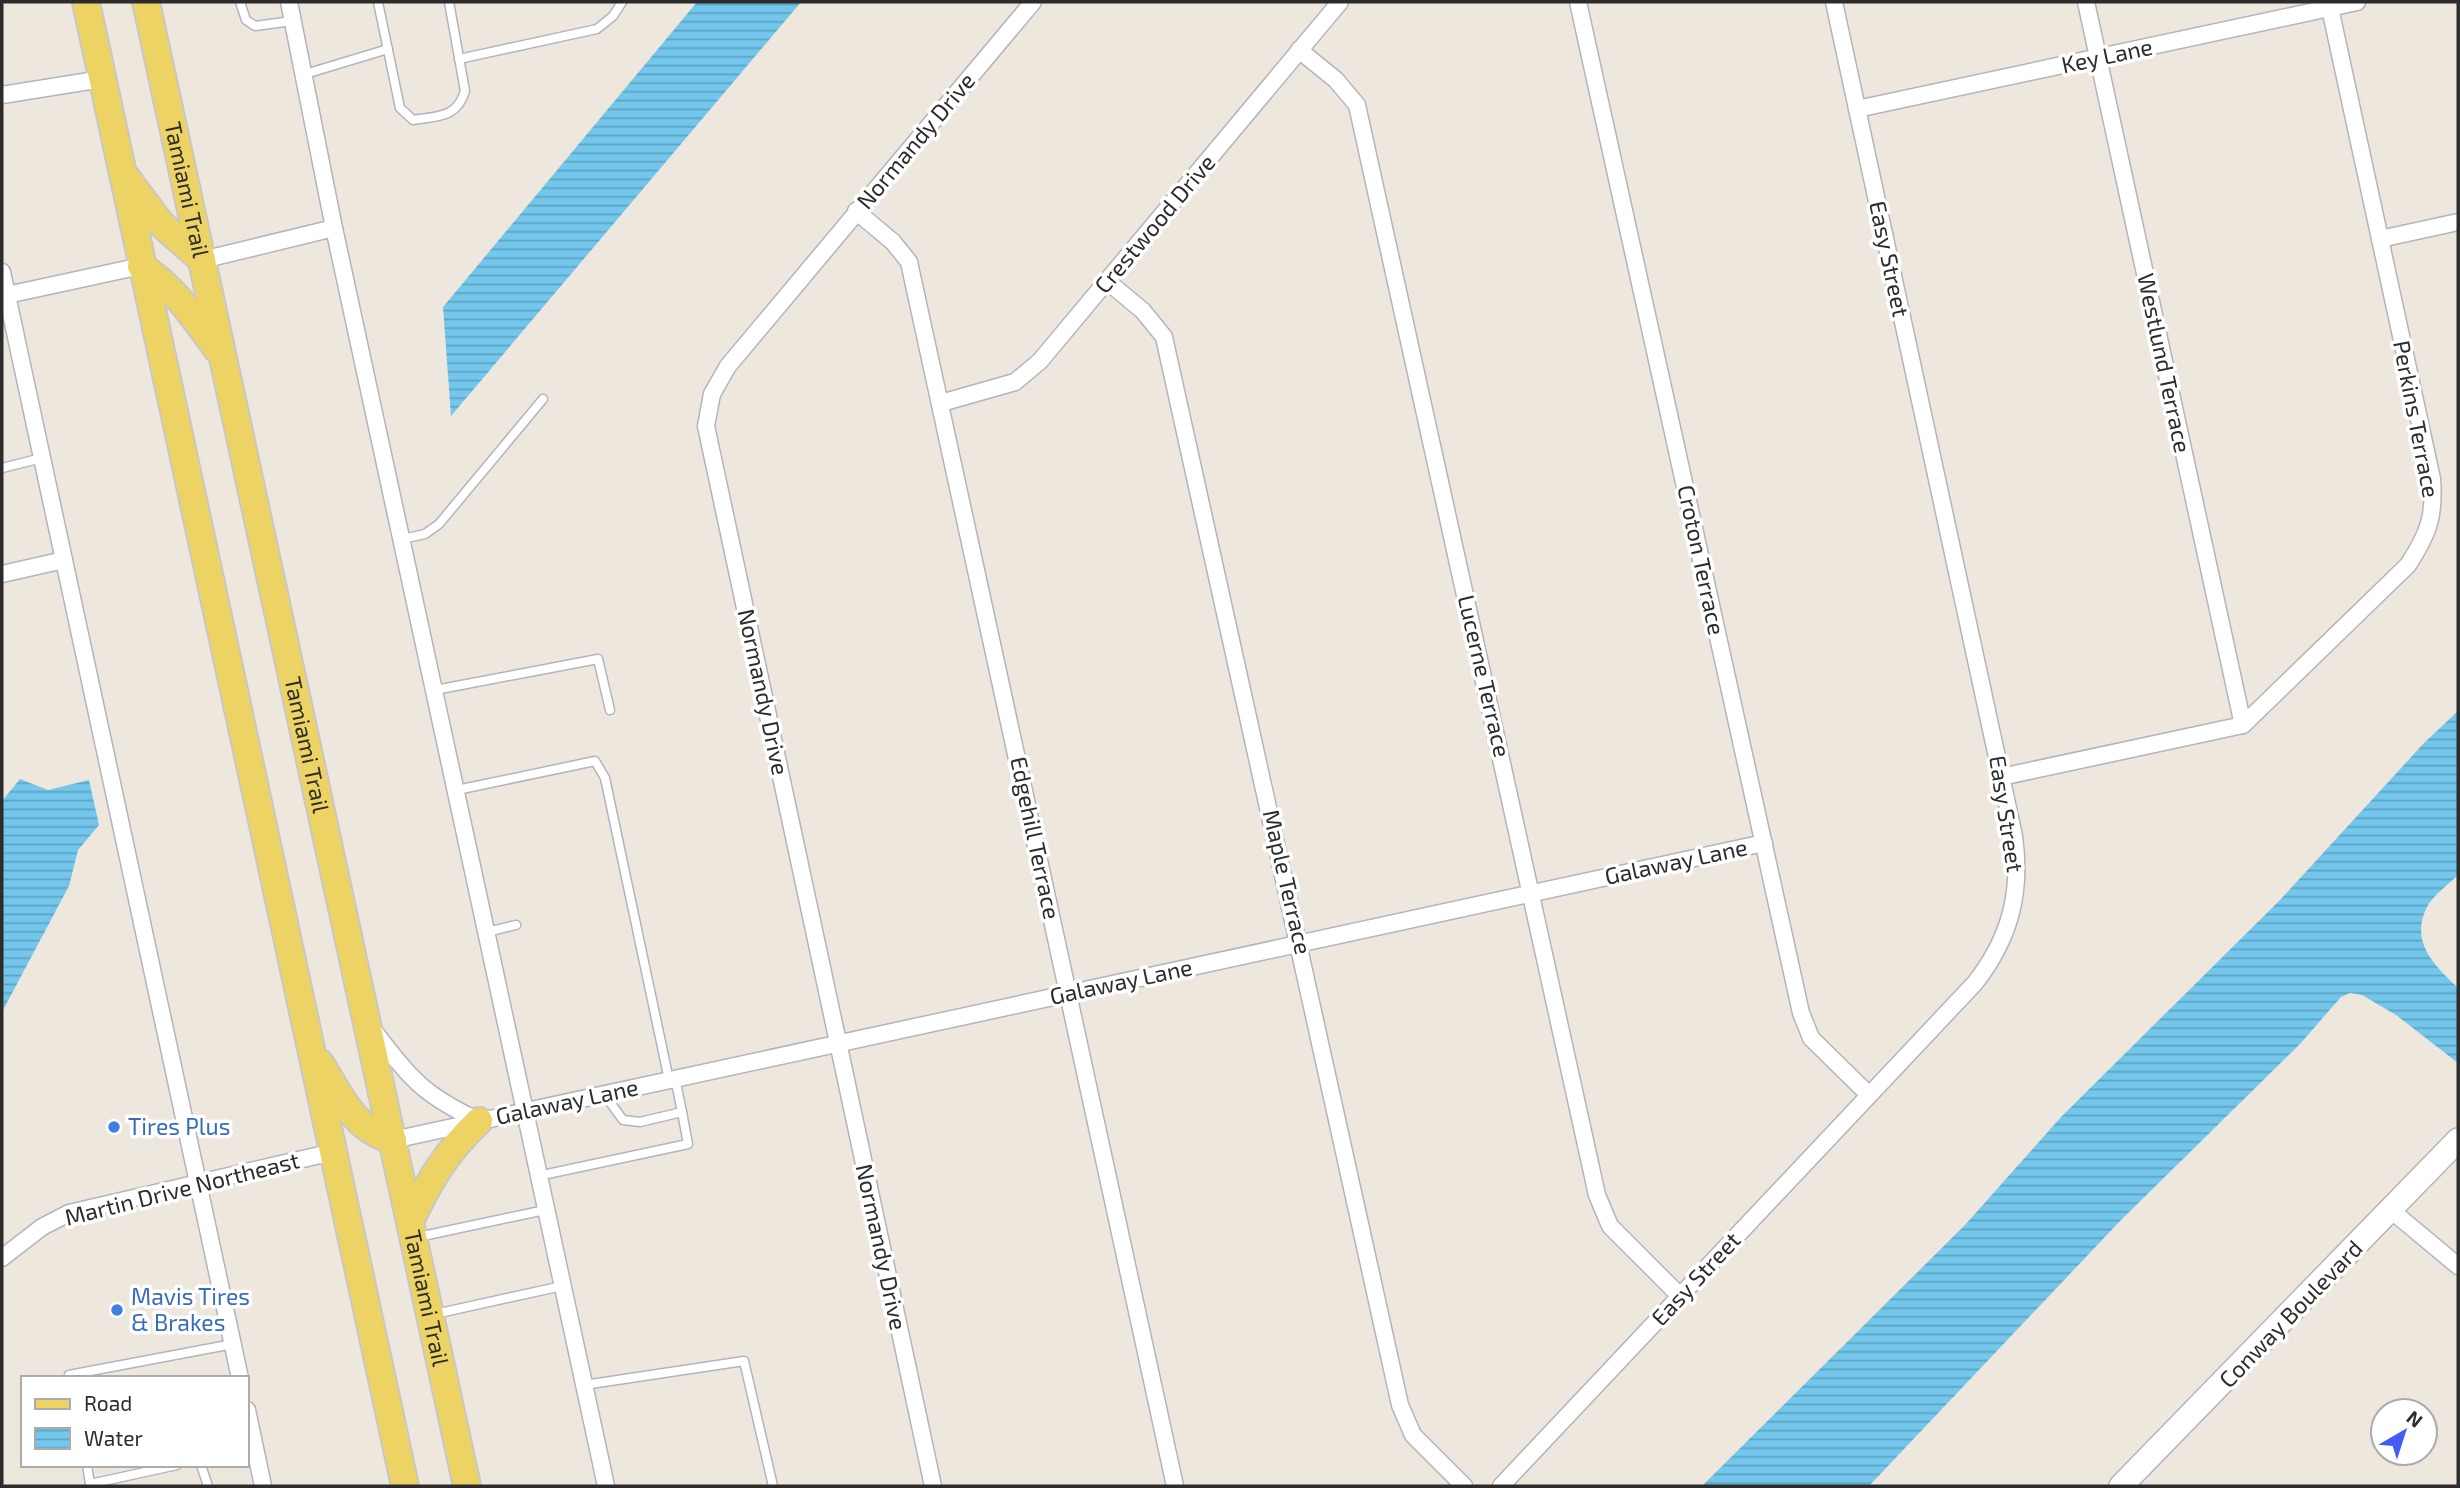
<svg xmlns="http://www.w3.org/2000/svg" width="2460" height="1488" font-family="'Exo 2',sans-serif">
<style>
.water{fill:url(#water-rules)}
.lines{fill:none;stroke-linecap:round;stroke-linejoin:round}
.lane-casing{stroke:#b2b4bf;stroke-width:11}
.street-casing{stroke:#b2b4bf;stroke-width:19}
.secondary-casing{stroke:#b2b4bf;stroke-width:26}
.primary-casing{stroke:#c8c8c8;stroke-width:30}
.lane{stroke:#fff;stroke-width:8}
.street{stroke:#fff;stroke-width:16}
.secondary{stroke:#fff;stroke-width:23}
.primary{stroke:#edd363;stroke-width:26}
.shop-dot{fill:#3f7fe0;stroke:#fff;stroke-width:2.5}
.labels{text-anchor:middle;stroke-width:7;stroke-linejoin:round;paint-order:stroke}
.street-label{font-size:23px;fill:#2c2c2c;stroke:#fff}
.shop-label{font-size:23px;fill:#366cbe;stroke:#fff;text-anchor:start}
</style>
<defs>
<pattern id="water-rules" width="6" height="5" patternUnits="userSpaceOnUse" patternTransform="scale(1.75)"><rect width="6" height="5" fill="#74c7ec"/><path d="M0 2.5h6" fill="none" stroke="#5fa2bf"/></pattern>
</defs>
<rect width="100%" height="100%" fill="#ede7de"/>
<!-- water -->
<g class="water">
<path d="M697,2H801L451,416L443,307Z"/>
<path d="M2458,711V875C2449,884 2433,895 2427,907C2409,942 2435,966 2458,988V1063L2396,1015L2362,995L2350,993L2341,997L2300,1044L2121,1220L1869,1486H1702L1965,1225L2061,1117L2280,900L2424,743Z"/>
<path d="M20,779L48,790L89,780L99,825L78,850L69,886L2,1012V801Z"/>
</g>
<g class="lines">
<!-- lane casing -->
<g class="lane-casing">
<g id="lane">
<path d="M240,2L246,20L255,26L292,21"/>
<path d="M378,2L400,108L413,120C438,116 457,118 465,91L449,2"/>
<path d="M459,59L597,29L613,16L622,2"/>
<path d="M302,75L388,49"/>
<path d="M2,468L42,458"/>
<path d="M402,539L425,534L439,524L543,399"/>
<path d="M435,690L598,659L610,710"/>
<path d="M457,790L595,761L605,778L669,1080"/>
<path d="M487,932L516,925"/>
<path d="M604,1094L623,1120L640,1122L682,1112L675,1078"/>
<path d="M538,1176L688,1144L682,1112"/>
<path d="M418,1237L545,1210"/>
<path d="M435,1314L562,1286"/>
<path d="M69,1378V1375L233,1344"/>
<path d="M584,1385L744,1361L773,1486"/>
<path d="M87,1465L90,1484"/>
<path d="M201,1465L208,1486"/>
<path d="M91,1486L90,1484L177,1465"/>
</g>
</g>
<!-- street casing -->
<g class="street-casing">
<g id="street">
<path d="M289,2L334,228L606,1486"/>
<path d="M1578,2L1801,1013L1811,1038L1869,1095"/>
<path d="M2086,2L2243,725"/>
<path d="M1299,50L1336,80L1357,105L1597,1195L1610,1226L1680,1296"/>
<path d="M2,95L102,79"/>
<path d="M1857,109L2357,2"/>
<path d="M856,211L893,242L909,262L1175,1486"/>
<path d="M2380,239L2458,222"/>
<path d="M202,260L334,228"/>
<path d="M2,272L240,1378"/>
<path d="M1107,281L1143,311L1164,337L1400,1405L1413,1435L1464,1486"/>
<path d="M7,295L141,266"/>
<path d="M941,403L1015,382L1040,361L1340,2"/>
<path d="M2,574L64,560"/>
<path d="M2001,777L2243,725L2408,565C2428,534 2435,517 2432,479L2330,8"/>
<path d="M374,1031C411,1079 423,1095 479,1121"/>
<path d="M393,1140L1764,843"/>
<path d="M2392,1211L2458,1266"/>
<path d="M2,1258L42,1227L69,1213L333,1152"/>
<path d="M247,1410L263,1486"/>
<path d="M933,1486L706,426L712,394L728,366L1033,2"/>
<path d="M1501,1486L1975,983C2010,938 2022,893 2014,836L1834,2"/>
</g>
</g>
<!-- secondary casing -->
<g class="secondary-casing">
<path id="secondary" d="M2121,1486L2458,1140"/>
</g>
<!-- primary casing -->
<g class="primary-casing">
<g id="primary">
<path d="M86,2L405,1486"/>
<path id="s1" d="M146,2L467,1486"/>
<path d="M126,177L161,224L202,260"/>
<path d="M141,266C175,288 194,318 217,349"/>
<path d="M320,1063C340,1095 354,1130 393,1140"/>
<path d="M410,1221C430,1180 445,1153 479,1121"/>
</g>
</g>
<!-- lane -->
<use href="#lane" class="lane"/>
<!-- street -->
<use href="#street" class="street"/>
<!-- secondary -->
<use href="#secondary" class="secondary"/>
<!-- primary -->
<use href="#primary" class="primary"/>
</g>
<!-- markers -->
<g class="shop-dot">
<circle cx="114" cy="1127" r="7"/>
<circle cx="117" cy="1310" r="7"/>
</g>
<g class="labels">
<!-- street labels -->
<g class="street-label">
<text transform="translate(2107 56) rotate(-12)" y="8">Key Lane</text>
<text transform="translate(916 141) rotate(-50)" y="8">Normandy Drive</text>
<text dy="8" stroke="none"><textPath href="#s1" startOffset="192">Tamiami Trail</textPath></text>
<text transform="translate(1155 224) rotate(-50)" y="8">Crestwood Drive</text>
<text transform="translate(1889 259) rotate(78)" y="8">Easy Street</text>
<text transform="translate(2164 363) rotate(78)" y="8">Westlund Terrace</text>
<text transform="translate(2416 419) rotate(79)" y="8">Perkins Terrace</text>
<text transform="translate(1701 560) rotate(78)" y="8">Croton Terrace</text>
<text transform="translate(1484 676) rotate(77)" y="8">Lucerne Terrace</text>
<text transform="translate(763 692) rotate(78)" y="8">Normandy Drive</text>
<text dy="8" stroke="none"><textPath href="#s1" startOffset="760">Tamiami Trail</textPath></text>
<text transform="translate(2006 814) rotate(81)" y="8">Easy Street</text>
<text transform="translate(1035 838) rotate(78)" y="8">Edgehill Terrace</text>
<text transform="translate(1676 862) rotate(-12)" y="8">Galaway Lane</text>
<text transform="translate(1287 882) rotate(77)" y="8">Maple Terrace</text>
<text transform="translate(1121 982) rotate(-12)" y="8">Galaway Lane</text>
<text transform="translate(567 1102) rotate(-12)" y="8">Galaway Lane</text>
<text transform="translate(182 1189) rotate(-14)" y="8">Martin Drive Northeast</text>
<text transform="translate(881 1247) rotate(78)" y="8">Normandy Drive</text>
<text transform="translate(1696 1279) rotate(-47)" y="8">Easy Street</text>
<text dy="8" stroke="none"><textPath href="#s1" startOffset="1326">Tamiami Trail</textPath></text>
<text transform="translate(2291 1314) rotate(-46)" y="8">Conway Boulevard</text>
</g>
<!-- shop labels -->
<g class="shop-label">
<text x="128" y="1135">Tires Plus</text>
<text x="131" y="1305">Mavis Tires<tspan x="131" dy="26">&amp; Brakes</tspan></text>
</g>
</g>
<!-- border -->
<rect width="2460" height="1488" fill="none" stroke="#2c2c2c" stroke-width="7"/>
<!-- legend -->
<rect x="21" y="1376" width="228" height="91" fill="#ffffff" stroke="#ababab" stroke-width="2"/>
<rect x="35" y="1399" width="35" height="10" fill="#edd363" stroke="#ababab" stroke-width="2"/>
<text x="84" y="1411" font-size="21" fill="#2c2c2c">Road</text>
<rect x="35" y="1428" width="35" height="21" fill="url(#water-rules)" stroke="#ababab" stroke-width="2"/>
<text x="84" y="1446" font-size="21" fill="#2c2c2c">Water</text>
<!-- north arrow -->
<g transform="translate(2404 1432) rotate(39)"><circle r="33" fill="#ffffff" stroke="#ababab" stroke-width="2"/>
<path d="M0-5L12 26L0 18L-12 26Z" fill="#435cf5"/>
<text y="-10" font-size="19" font-weight="bold" text-anchor="middle" fill="#2c2c2c">N</text>
</g>
</svg>
